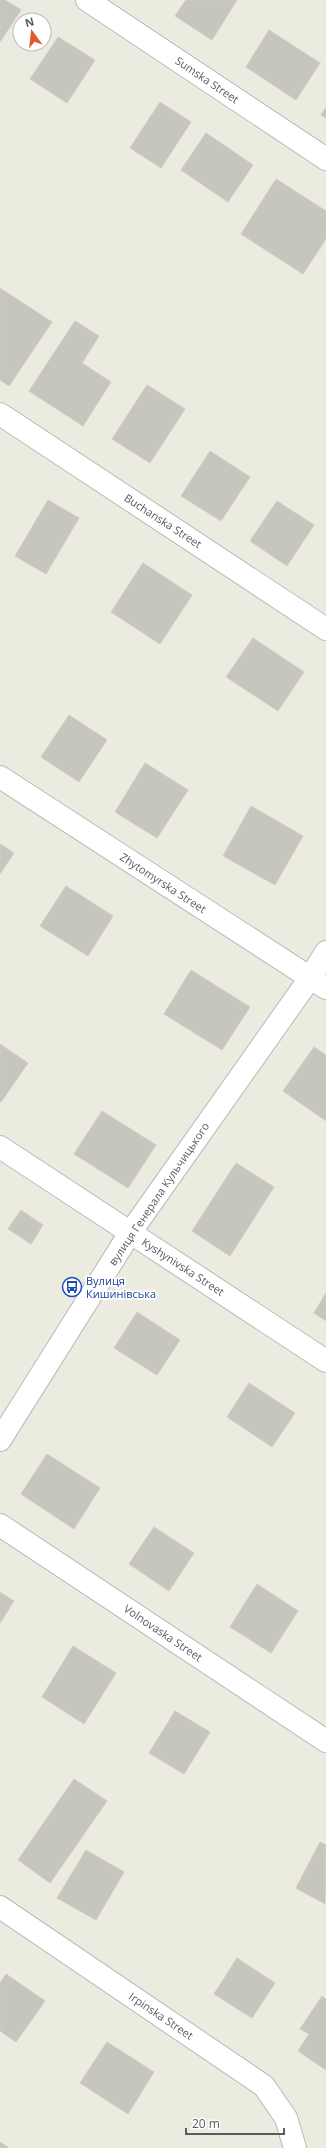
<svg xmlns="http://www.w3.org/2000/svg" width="326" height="2148" font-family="'Open Sans',sans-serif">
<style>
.building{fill:#c6c5be;stroke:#d0cdbf}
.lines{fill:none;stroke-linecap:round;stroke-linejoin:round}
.minor-casing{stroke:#b8b9bf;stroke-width:24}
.minor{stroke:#fff;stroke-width:22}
.labels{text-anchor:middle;stroke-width:3.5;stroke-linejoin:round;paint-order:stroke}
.street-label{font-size:11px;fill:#595b61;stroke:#fff}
.transit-label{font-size:11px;fill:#164399;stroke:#fff;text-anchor:start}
</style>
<rect width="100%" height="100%" fill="#ecebe0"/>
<!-- building -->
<g class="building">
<path d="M0,0H5L21,10L0,42Z"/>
<path d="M186,0H237L212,40L175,16Z"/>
<path d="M269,30L320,63L296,100L246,67Z"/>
<path d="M58,37L95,60L67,103L30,79Z"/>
<path d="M160,102L191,122L161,168L130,148Z"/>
<path d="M326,107V118L321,115Z"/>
<path d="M206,133L253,165L228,202L181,170Z"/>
<path d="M276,179L326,211V239L303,274L241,234Z"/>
<path d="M0,288L52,322L9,386L0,380Z"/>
<path d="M75,321L99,336L82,363L111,382L83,426L29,391Z"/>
<path d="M147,385L185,409L150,463L112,439Z"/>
<path d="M210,451L250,477L221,521L181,496Z"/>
<path d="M48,500L79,518L46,574L15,556Z"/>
<path d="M277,501L314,525L287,566L250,541Z"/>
<path d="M143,563L192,595L160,644L111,612Z"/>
<path d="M253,638L304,672L278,711L226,677Z"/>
<path d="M69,715L107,740L79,782L41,757Z"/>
<path d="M145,763L188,790L157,838L115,812Z"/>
<path d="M251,806L303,836L275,885L223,856Z"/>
<path d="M0,844L14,853L0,874Z"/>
<path d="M66,886L113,916L88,956L40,926Z"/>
<path d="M191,970L250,1007L222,1050L164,1014Z"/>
<path d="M0,1044L28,1063L1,1102H0Z"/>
<path d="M314,1047L326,1055V1121L283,1091Z"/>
<path d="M102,1111L156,1145L128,1188L74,1154Z"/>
<path d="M236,1163L274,1187L230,1256L192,1231Z"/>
<path d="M21,1210L43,1225L31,1244L8,1229Z"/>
<path d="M326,1293V1321L314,1313Z"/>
<path d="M137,1312L180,1340L157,1375L114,1348Z"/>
<path d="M249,1383L295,1413L272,1447L227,1417Z"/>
<path d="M47,1454L100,1488L74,1529L21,1494Z"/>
<path d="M154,1527L194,1553L169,1591L129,1564Z"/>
<path d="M257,1584L298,1611L271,1653L230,1627Z"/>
<path d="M0,1592L14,1601L0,1623Z"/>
<path d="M73,1646L116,1673L84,1724L42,1697Z"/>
<path d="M175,1711L210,1732L184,1774L149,1753Z"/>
<path d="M74,1779L107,1801L50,1883L18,1860Z"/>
<path d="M320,1842L326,1845L325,1904L296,1888Z"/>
<path d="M86,1850L124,1872L96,1920L57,1898Z"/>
<path d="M237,1958L275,1983L252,2018L214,1994Z"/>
<path d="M6,1974L45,2001L16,2042L0,2031V1983Z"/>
<path d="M322,1996L326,1999V2070L298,2051L309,2034L300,2029Z"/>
<path d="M107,2042L154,2072L128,2114L80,2083Z"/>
<path d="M0,2142L9,2148H0Z"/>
</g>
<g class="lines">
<!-- minor casing -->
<g class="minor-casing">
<g id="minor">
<path d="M87,0L326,159"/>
<path d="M0,414L326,629"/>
<path d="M0,777L326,988"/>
<path d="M0,1147L326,1361"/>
<path d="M0,1440L130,1233L310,978L326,952"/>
<path d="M0,1525L326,1741"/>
<path d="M0,1907L264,2086L286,2118L295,2148"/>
</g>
</g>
<!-- minor -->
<use href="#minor" class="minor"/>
</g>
<!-- icons -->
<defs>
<g id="bus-ring" transform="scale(1)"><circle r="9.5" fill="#fff" stroke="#1a4fb4" stroke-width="1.5"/><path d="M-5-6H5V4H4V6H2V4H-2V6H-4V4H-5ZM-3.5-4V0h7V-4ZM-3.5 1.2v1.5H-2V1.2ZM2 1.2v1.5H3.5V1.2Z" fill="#1a4fb4"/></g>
</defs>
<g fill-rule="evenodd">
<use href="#bus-ring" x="72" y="1287"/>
</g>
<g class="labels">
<!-- street labels -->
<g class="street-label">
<text transform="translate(207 80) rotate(34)" y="4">Sumska Street</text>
<text transform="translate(163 521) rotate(33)" y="4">Buchanska Street</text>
<text transform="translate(163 883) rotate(33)" y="4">Zhytomyrska Street</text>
<text transform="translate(159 1194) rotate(-56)" y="4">вулиця Генерала Кульчицького</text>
<text transform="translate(183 1267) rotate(33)" y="4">Kyshynivska Street</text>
<text transform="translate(163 1633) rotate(34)" y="4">Volnovaska Street</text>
<text transform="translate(161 2016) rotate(34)" y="4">Irpinska Street</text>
</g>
<!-- transit labels -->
<g class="transit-label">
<text x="86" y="1285">Вулиця<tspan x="86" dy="13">Кишинівська</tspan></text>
</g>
</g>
<!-- north arrow -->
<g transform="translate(32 32) rotate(345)"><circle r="19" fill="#ffffff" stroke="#bdbdc0"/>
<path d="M0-3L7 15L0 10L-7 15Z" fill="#e3592f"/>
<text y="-6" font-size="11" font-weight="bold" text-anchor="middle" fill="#595b61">N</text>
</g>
<!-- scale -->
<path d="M186 2128v6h98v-6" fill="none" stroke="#595b61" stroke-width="2"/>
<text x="192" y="2128" font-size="12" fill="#595b61" stroke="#ffffff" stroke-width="3" paint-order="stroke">20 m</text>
</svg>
